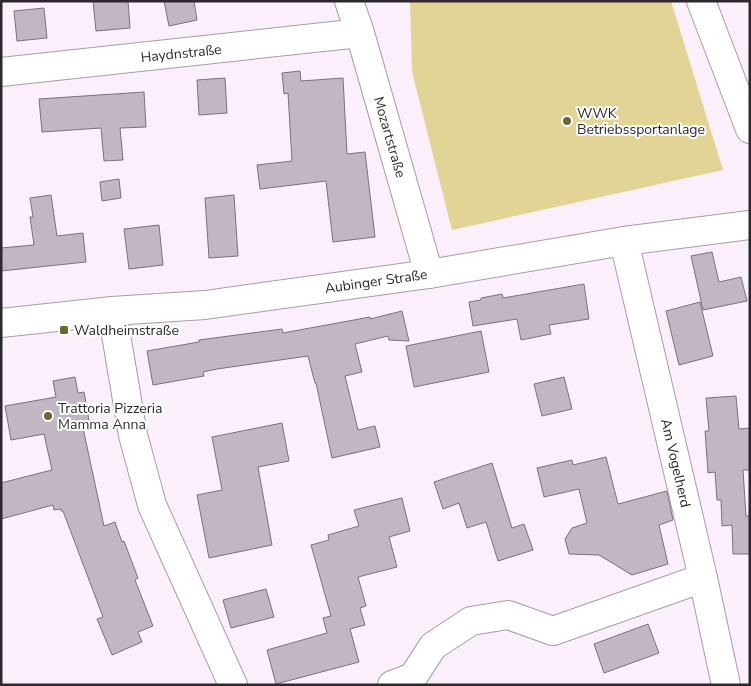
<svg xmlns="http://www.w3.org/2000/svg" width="751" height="686" font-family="'Nunito Sans',sans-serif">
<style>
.pitch{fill:#e2d494}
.building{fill:#c1b6c2;stroke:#7b717c}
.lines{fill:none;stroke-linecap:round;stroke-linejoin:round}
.minor-casing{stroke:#a79ca8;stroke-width:30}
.minor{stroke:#fff;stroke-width:28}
.poi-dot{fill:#706431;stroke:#fff;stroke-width:2}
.labels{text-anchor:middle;stroke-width:4;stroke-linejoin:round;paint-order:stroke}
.street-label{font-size:14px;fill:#2d282d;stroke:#fff}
.poi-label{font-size:14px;fill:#2d282d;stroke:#fff;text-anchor:start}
</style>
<rect width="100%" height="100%" fill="#fbeffb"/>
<!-- pitch -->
<path class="pitch" d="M410,1H671L723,170L452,230L412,72Z"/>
<!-- building -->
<g class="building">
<path d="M93,1H128L130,28L96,31Z"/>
<path d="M164,1H194L197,20L169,26Z"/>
<path d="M44,8L47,38L17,41L14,11Z"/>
<path d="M300,71L301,81L343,78L347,154L365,152L375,237L333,242L326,181L260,189L257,165L292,161L288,93L284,94L282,73Z"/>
<path d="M225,78L227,113L199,115L197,80Z"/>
<path d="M144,92L146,127L120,128L123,160L104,161L101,128L42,132L39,99Z"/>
<path d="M119,179L121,198L102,201L100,182Z"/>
<path d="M51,195L57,236L83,233L86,262L1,271V248L34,245L30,217H33L30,198Z"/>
<path d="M234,195L238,256L209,258L205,198Z"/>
<path d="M159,225L163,265L129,269L124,229Z"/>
<path d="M712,252L719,282L741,277L747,301L703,310L691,256Z"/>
<path d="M584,284L589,319L549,325L551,334L521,340L517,319L473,326L469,302L481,300V298L502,294L503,298Z"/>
<path d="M700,302L713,356L679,365L666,311Z"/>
<path d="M402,311L409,341L389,340L388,336L355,344L362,372L345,376L358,430L375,426L380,447L332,458L316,383H315L308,356L217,369L203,372L204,376L153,385L147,351L199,342V340L282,329L283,333L370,317V319Z"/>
<path d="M481,331L489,372L414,387L406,346Z"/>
<path d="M75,377L78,393L84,392L90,426L83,428L104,526L115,522L122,542L124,541L138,578L135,580L153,626L138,632L142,642L112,655L97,619L103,617L63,511H61V509L54,510L53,505L1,519V483L52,470L44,434L11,440L5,406L56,397L53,381Z"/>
<path d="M564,377L572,409L542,416L534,384Z"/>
<path d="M736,396L739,429L750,428V470H743L746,516H750V554H733L732,525L722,526L721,500H717L715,472L708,473L705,431H709L706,398Z"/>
<path d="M282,423L289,461L258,467L272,545L209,558L197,495L222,490L212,437Z"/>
<path d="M606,457L618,504L667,491L673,520L659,525L668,564L632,575L599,555L569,554L565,539L572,528L587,523L579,489L544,497L537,468L572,460L573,465Z"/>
<path d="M492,463L512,528L524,524L533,550L498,561L486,522L467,528L459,503L443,509L434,482Z"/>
<path d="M402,498L410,531L389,537L397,567L358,577L366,606L360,608L365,625L350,629L359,662L276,684L267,650L327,633L323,618L331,616L311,545L329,540L328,535L359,526L354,510Z"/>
<path d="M266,589L274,617L231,628L223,600Z"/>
<path d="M648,624L659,653L604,673L594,644Z"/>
</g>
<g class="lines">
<!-- minor casing -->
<g class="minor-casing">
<g id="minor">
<path d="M349,1L360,33L429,274"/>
<path d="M701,1L750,129"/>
<path d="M1,72L360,33"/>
<path d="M624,241L703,578L726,685"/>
<path d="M112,311L133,435L152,505L233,685"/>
<path d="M1,323L112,311L205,305L429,274L624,241L750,225"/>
<path d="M392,685L413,677L433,646L471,621L508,615L553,631L703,578"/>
</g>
</g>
<!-- minor -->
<use href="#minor" class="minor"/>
</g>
<!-- markers -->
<g class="poi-dot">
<circle cx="567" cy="121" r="5"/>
<rect x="59" y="325" width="10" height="10" rx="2.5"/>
<circle cx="48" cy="416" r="5"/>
</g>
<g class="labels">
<!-- street labels -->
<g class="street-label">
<text transform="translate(181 53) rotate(-6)" y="5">Haydnstraße</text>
<text transform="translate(390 137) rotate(74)" y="5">Mozartstraße</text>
<text transform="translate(376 281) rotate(-8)" y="5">Aubinger Straße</text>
<text transform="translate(676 463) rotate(77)" y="5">Am Vogelherd</text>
</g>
<!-- poi labels -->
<g class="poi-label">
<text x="577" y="118">WWK<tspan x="577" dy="16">Betriebssportanlage</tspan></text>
<text x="74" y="335">Waldheimstraße</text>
<text x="58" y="413">Trattoria Pizzeria<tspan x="58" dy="16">Mamma Anna</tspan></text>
</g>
</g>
<!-- border -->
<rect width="751" height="686" fill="none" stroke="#2d282d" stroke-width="5"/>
</svg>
